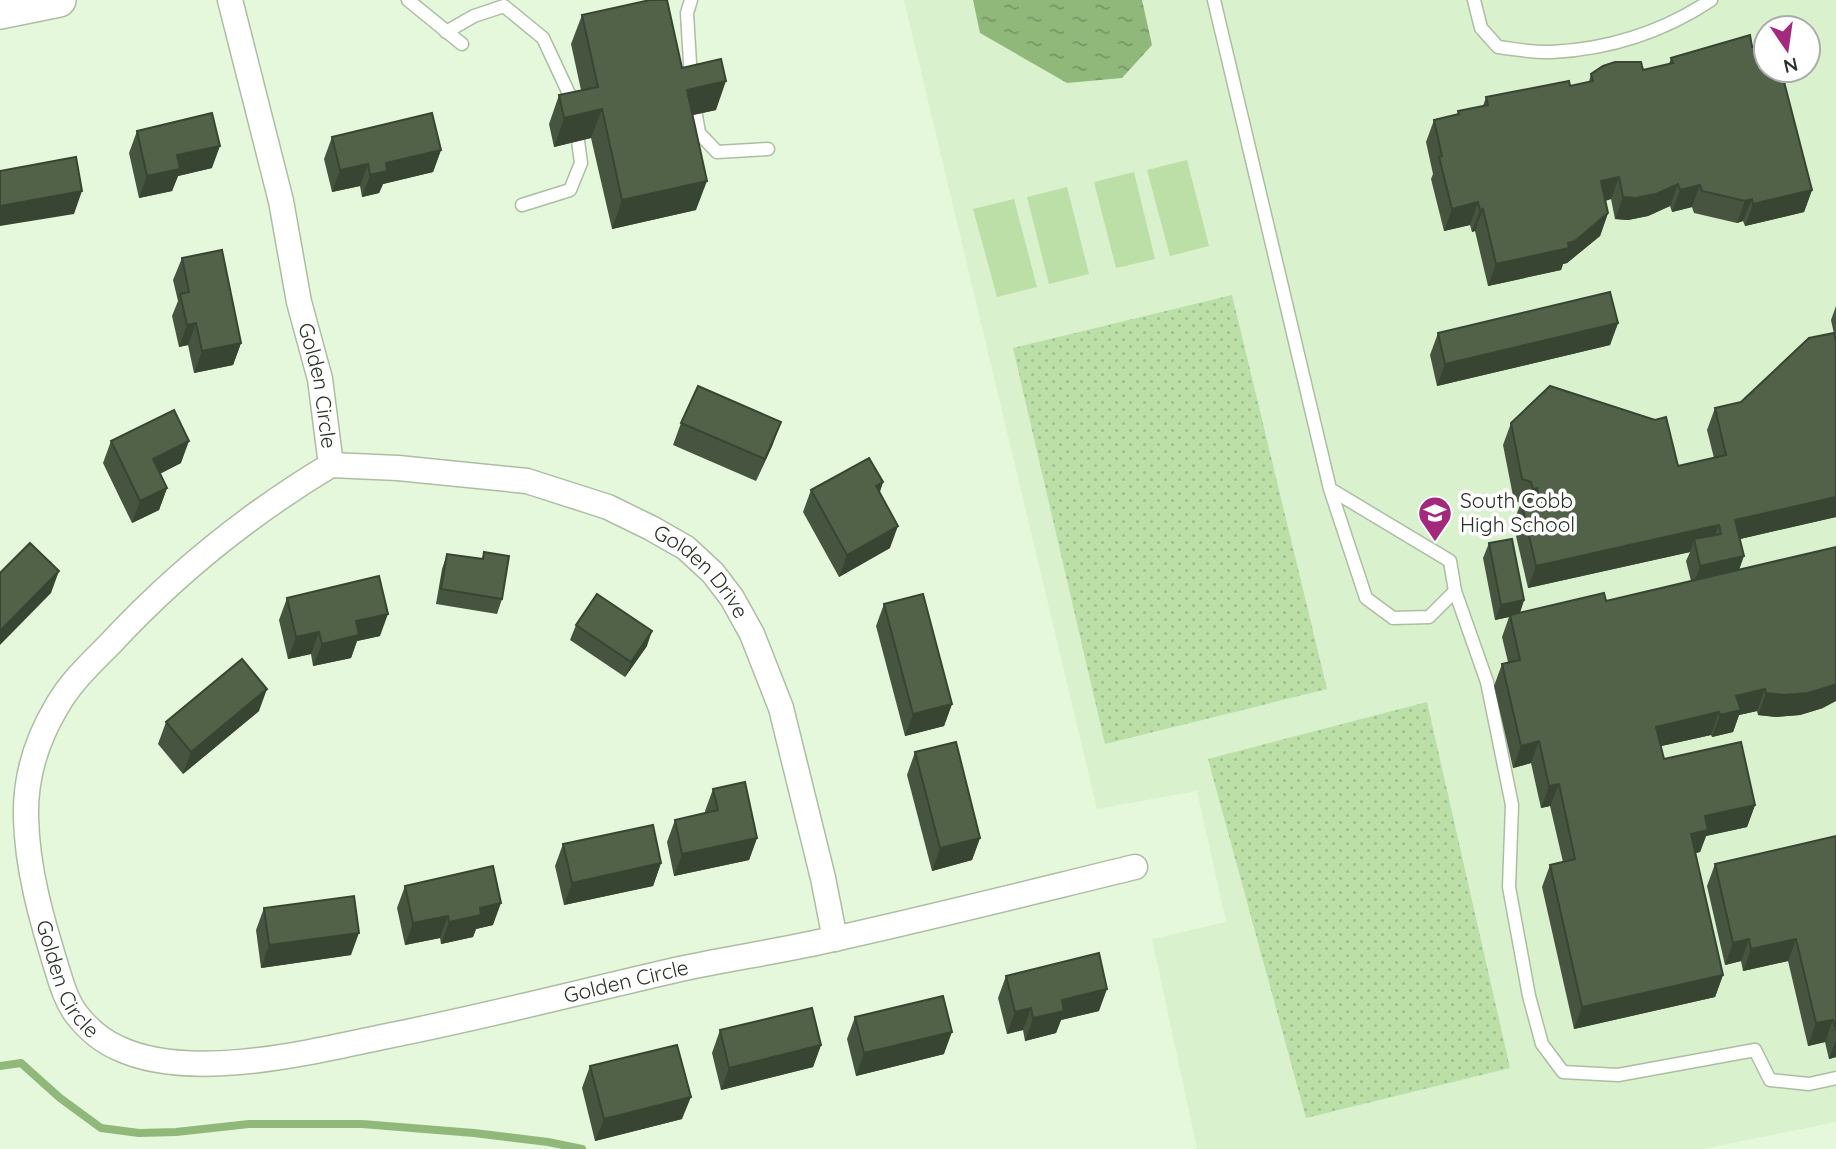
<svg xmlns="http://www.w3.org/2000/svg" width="1836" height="1149" font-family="Quicksand,sans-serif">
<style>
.built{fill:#d9f1cd;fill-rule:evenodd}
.green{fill:url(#green-dots)}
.pitch{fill:#bbdfa7}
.water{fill:url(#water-ripples)}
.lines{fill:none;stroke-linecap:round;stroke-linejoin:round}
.stream{stroke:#91b87b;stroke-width:8}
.lane-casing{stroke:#acbea2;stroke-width:15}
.street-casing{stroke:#acbea2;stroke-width:27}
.secondary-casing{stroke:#acbea2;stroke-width:36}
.lane{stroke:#fff;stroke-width:12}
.street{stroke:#fff;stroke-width:24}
.secondary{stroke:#fff;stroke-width:33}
.wall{fill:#47543f}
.shaded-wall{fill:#394533}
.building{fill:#526249;stroke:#394533;stroke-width:2}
.labels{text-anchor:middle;stroke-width:7;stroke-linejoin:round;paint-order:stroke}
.street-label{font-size:21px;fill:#293025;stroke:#fff}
.poi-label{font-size:21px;fill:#293025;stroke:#fff;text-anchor:start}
</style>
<defs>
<pattern id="green-dots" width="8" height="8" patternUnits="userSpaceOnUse" patternTransform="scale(1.75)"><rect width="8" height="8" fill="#bbdfa7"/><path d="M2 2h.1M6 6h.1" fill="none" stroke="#a1c090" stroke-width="1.8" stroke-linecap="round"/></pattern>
<pattern id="water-ripples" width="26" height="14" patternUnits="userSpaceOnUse" patternTransform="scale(1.75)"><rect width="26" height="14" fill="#91b87b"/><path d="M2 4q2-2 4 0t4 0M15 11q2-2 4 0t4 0" fill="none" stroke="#769665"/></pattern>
</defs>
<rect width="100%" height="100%" fill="#e5f8db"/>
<!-- built -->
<path class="built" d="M904,0H1836V1122L1703,1149H1197L1152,939L1226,922L1197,791L1097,809ZM1766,28H1808V70H1766Z"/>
<!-- green -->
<g class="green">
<path d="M1232,295L1327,689L1105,744L1013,348Z"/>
<path d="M1427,702L1510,1068L1306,1118L1208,759Z"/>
</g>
<!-- pitch -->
<g class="pitch">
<path d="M1187,160L1209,246L1170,256L1147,170Z"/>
<path d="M1134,172L1155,259L1116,268L1094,182Z"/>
<path d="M1067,187L1089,274L1049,284L1027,197Z"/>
<path d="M1014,199L1037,287L997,297L973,209Z"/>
</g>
<!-- water -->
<path class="water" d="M973,0H1142L1152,45L1122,78L1067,83L980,33Z"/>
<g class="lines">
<!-- stream -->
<path class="stream" d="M0,1066L21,1063L60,1098L101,1128L139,1133L176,1132L249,1124H362L474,1133L548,1142L582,1149"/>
<!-- lane casing -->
<g class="lane-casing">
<g id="lane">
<path d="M408,0L462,44"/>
<path d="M691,0L687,13L691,80"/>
<path d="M1214,0L1330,489L1366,598L1393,618L1429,617L1455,591L1450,561L1330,489"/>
<path d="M1474,0L1481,28L1498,47C1515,49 1535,53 1552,52C1610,49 1663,32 1711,0"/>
<path d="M446,32L474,16L504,6L543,38L571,98L572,108"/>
<path d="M696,115L699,133L717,152L768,149"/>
<path d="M522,205L570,190L581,163L578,141"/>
<path d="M1455,591L1487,682L1512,805L1509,887L1529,996L1542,1044L1563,1072L1618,1075L1755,1050L1770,1080L1809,1084L1836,1078"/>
</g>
</g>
<!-- street casing -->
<g class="street-casing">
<g id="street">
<path id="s1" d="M230,0L281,201L299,302L320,379L331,465"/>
<path id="s2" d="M331,465C249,514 174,575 109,645C90,664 70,683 57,706C36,741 25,777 26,817C27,868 41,917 56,966C61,982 66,1001 77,1015C88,1029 102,1041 118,1048C192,1083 315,1051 392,1035C488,1016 584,991 680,969C732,958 786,950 838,938C937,916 1036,891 1135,867"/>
<path id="s3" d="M331,465L398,468L527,481L608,507L651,528L686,548L713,573L732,598L752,634L781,708L823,878L835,939"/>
</g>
</g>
<!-- secondary casing -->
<g class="secondary-casing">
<path id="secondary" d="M0,12L59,0"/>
</g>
<!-- lane -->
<use href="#lane" class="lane"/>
<!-- street -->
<use href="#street" class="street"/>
<!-- secondary -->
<use href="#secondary" class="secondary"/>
</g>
<!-- wall -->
<g class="wall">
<path d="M582,15L716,110L692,115L696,210L612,229L591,138L554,147L549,124L559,95L581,90L571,44Z"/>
<path d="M1752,47L1812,190L1804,212L1745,226L1743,221L1737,223L1694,213L1692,207L1672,212L1670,206L1648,216L1628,220L1615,219L1611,199L1605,201L1608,213L1600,236L1567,263L1563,264L1561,270L1488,286L1475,231L1472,232L1470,225L1444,231L1431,179L1433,174L1426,142L1434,120L1457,115L1458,111L1483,106L1486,97L1570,86L1589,82L1591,74L1643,70L1669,64L1671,58Z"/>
<path d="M137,131L212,168L178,176L172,191L139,198L129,153Z"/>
<path d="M332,137L441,150L433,172L383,184L379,193L362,197L360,186L332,192L324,159Z"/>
<path d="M182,258L241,343L233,365L194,373L188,345L179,347L172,316L178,301L173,280Z"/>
<path d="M1836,306V343L1831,320Z"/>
<path d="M1618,323L1610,345L1437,386L1430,355L1438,333Z"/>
<path d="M1836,343V517L1740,539L1739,570L1823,708L1800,715L1776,717L1758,715L1757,711L1739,715L1733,732L1712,737L1711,735L1661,746L1664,759L1755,805L1747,827L1706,836L1700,852L1695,853L1723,975L1715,997L1574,1029L1542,887L1550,865L1563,862L1550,806L1541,808L1531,763L1513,768L1494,686L1502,664L1508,662L1502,637L1509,617L1495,620L1483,558L1489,543L1524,600L1520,613L1606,601L1691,581L1686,561L1690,552L1528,588L1513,523L1521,503L1514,501L1503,445L1511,423L1678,466L1714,458L1707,430L1715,408L1741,402Z"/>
<path d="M681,423L773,444L756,481L673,445Z"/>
<path d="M111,441L181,463L160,474L167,488L159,510L132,523L103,463Z"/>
<path d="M883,482L880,492L890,548L839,577L803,512L811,490Z"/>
<path d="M484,552L502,599L497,614L436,604L442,569L447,554L482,559Z"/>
<path d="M287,598L380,636L357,641L351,658L313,666L311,654L288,659L279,620Z"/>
<path d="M884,604L952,704L944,726L905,736L876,626Z"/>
<path d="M576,625L647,646L625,677L570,640Z"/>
<path d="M259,711L183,774L158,744L166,722Z"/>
<path d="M915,752L980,838L972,860L932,871L907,775Z"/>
<path d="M713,789L757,838L749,860L674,876L667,842L675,820L706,813L705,811Z"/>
<path d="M1836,836V1057L1829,1059L1825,1042L1808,1046L1788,961L1743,971L1741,961L1725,965L1707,886L1715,864Z"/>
<path d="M563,844L661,863L653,886L564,905L555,866Z"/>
<path d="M405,886L493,925L476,929L473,937L441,944L440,938L405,945L397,908Z"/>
<path d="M264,908L351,955L261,968L256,930Z"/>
<path d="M1006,976L1099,1011L1061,1020L1056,1033L1025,1041L1023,1030L1007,1034L998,998Z"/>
<path d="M855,1017L944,1054L856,1076L847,1039Z"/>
<path d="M720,1030L821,1045L813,1067L721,1090L712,1053Z"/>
<path d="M590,1066L682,1119L595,1141L582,1088Z"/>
</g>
<!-- shaded-wall -->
<g class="shaded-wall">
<path d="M726,81L716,110L676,119L687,90Z"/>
<path d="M602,109L591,138L554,147L564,118Z"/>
<path d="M220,146L212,168L178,176L172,191L139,198L147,176L177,155Z"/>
<path d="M441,150L433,172L383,184L379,193L362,197L370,175L386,163Z"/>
<path d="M368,164L360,186L332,192L340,170Z"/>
<path d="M1619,177L1611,199L1593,204L1601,181Z"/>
<path d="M707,181L696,210L612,229L622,200Z"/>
<path d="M1678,184L1670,206L1648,216L1628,220L1615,219L1623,197Z"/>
<path d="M1700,185L1692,207L1672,212L1680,190Z"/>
<path d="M1812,190L1804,212L1745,226L1753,204Z"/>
<path d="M82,191L74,214L0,226V206Z"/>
<path d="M1752,199L1743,221L1737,223L1745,201Z"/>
<path d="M1478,202L1470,225L1444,231L1452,209Z"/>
<path d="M1483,209L1475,231L1472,232L1480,210Z"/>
<path d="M1608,213L1600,236L1567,263L1563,264L1561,270L1488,286L1496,264L1568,243Z"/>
<path d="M196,323L188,345L179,347L187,325Z"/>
<path d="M1618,323L1610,345L1437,386L1445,364Z"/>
<path d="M241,343L233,365L194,373L202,351Z"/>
<path d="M781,422L773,444L756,481L765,459Z"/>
<path d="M189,441L181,463L144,481L153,459Z"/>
<path d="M883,482L875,504L876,486Z"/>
<path d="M167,488L159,510L132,523L140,501Z"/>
<path d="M1537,488L1529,510L1525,511L1533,489Z"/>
<path d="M1836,497V517L1727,542L1735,520Z"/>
<path d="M1719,525L1711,547L1694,539L1690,552L1528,588L1536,566Z"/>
<path d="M898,526L890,548L839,577L847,555Z"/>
<path d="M1744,556L1736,579L1692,588L1700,566Z"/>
<path d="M59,571L51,593L0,645V631Z"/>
<path d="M1524,600L1519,615H1510L1509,617L1495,620L1501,605Z"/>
<path d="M388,614L380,636L357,641L351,658L313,666L322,644L356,621Z"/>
<path d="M652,631L647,646L625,677L631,662Z"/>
<path d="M319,632L311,654L288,659L296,637Z"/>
<path d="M1836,684V701L1823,708L1800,715L1776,717L1758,715L1766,693Z"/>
<path d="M267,689L259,711L183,774L191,752Z"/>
<path d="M1765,689L1757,711L1739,715L1733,732L1712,737L1720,715L1736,696Z"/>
<path d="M952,704L944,726L905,736L913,714Z"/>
<path d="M1719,712L1711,735L1648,749L1656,727Z"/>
<path d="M1539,741L1531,763L1513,768L1521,746Z"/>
<path d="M1559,784L1550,806L1541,808L1549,786Z"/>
<path d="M1755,805L1747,827L1706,836L1700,852L1683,856L1691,834L1705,816Z"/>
<path d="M757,838L749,860L674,876L682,854Z"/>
<path d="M980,838L972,860L932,871L940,848Z"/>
<path d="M661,863L653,886L564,905L572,883Z"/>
<path d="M501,903L493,925L476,929L473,937L441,944L449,922L480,908Z"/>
<path d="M448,916L440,938L405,945L413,923Z"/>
<path d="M359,933L351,955L261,968L269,945Z"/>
<path d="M1749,939L1741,961L1725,965L1733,943Z"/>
<path d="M1796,939L1788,961L1743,971L1751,949Z"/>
<path d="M1723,975L1715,997L1574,1029L1582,1007Z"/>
<path d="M1107,989L1099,1011L1061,1020L1056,1033L1025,1041L1033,1018L1062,1000Z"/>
<path d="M1031,1008L1023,1030L1007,1034L1015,1012Z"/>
<path d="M1833,1020L1825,1042L1808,1046L1816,1023Z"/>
<path d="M952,1032L944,1054L856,1076L864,1053Z"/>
<path d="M1836,1040V1057L1829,1059Z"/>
<path d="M821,1045L813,1067L721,1090L729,1068Z"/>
<path d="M691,1097L682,1119L595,1141L604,1119Z"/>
</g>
<!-- building -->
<g class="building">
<path d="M650,0H667L682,68L721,59L726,81L687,90L707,181L622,200L602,109L564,118L559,95L598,87L582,15Z"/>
<path d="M1750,35L1752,47L1766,44V70H1781L1812,190L1753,204L1752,199L1745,201L1702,191L1700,185L1680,190L1678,184L1656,194L1636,198L1623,197L1619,177L1601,181L1608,213L1575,241L1568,243L1569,248L1496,264L1483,209L1480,210L1478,202L1452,209L1439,157L1442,156L1434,120L1459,114L1458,111L1488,105L1486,97L1569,81L1570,86L1593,81L1591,74L1603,66L1615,62H1641L1643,70L1673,63L1671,58Z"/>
<path d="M212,113L220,146L177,155L180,169L147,176L137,131Z"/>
<path d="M432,113L441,150L386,163L387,171L370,175L368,164L340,170L332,137Z"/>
<path d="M76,157L82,191L0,206V171Z"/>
<path d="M222,250L241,343L202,351L196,323L187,325L180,294L189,292L182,258Z"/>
<path d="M1610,292L1618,323L1445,364L1438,333Z"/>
<path d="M1834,333L1836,343V497L1735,520L1744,556L1700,566L1694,539L1721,534L1719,525L1536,566L1521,501L1539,497L1537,488L1533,489L1531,482L1522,479L1511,423L1550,386L1655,420L1666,417L1678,466L1726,455L1715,408L1741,402L1809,338Z"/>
<path d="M698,386L781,422L765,459L681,423Z"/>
<path d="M174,410L189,441L153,459L167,488L140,501L111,441Z"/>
<path d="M869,458L883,482L876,486L898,526L847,555L811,490Z"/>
<path d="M1512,539L1524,600L1501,605L1489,543Z"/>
<path d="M30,543L59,571L0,631V573Z"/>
<path d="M1836,547V684L1831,686L1808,693L1784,695L1766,693L1765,689L1736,696L1741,710L1720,715L1719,712L1656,727L1664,759L1741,742L1755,805L1705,816L1708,830L1691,834L1723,975L1582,1007L1550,865L1575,859L1559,784L1549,786L1539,741L1521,746L1502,664L1520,660L1510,615L1604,593L1606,601Z"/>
<path d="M484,552L509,556L502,599L441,589L447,554L483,559Z"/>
<path d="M379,576L388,614L356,621L359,635L322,644L319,632L296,637L287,598Z"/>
<path d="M597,594L652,631L631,662L576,625Z"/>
<path d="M923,594L952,704L913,714L884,604Z"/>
<path d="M242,659L267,689L191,752L166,722Z"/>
<path d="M956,742L980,838L940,848L915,752Z"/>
<path d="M745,782L757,838L682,854L675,820L718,810L713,789Z"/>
<path d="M653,825L661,863L572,883L563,844Z"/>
<path d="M1836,836V1031L1833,1020L1816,1023L1796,939L1751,949L1749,939L1733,943L1715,864Z"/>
<path d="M493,866L501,903L480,908L481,915L449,922L448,916L413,923L405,886Z"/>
<path d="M354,896L359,933L269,945L264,908Z"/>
<path d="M1099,953L1107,989L1062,1000L1064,1011L1033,1018L1031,1008L1015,1012L1006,976Z"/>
<path d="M943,996L952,1032L864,1053L855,1017Z"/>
<path d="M812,1008L821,1045L729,1068L720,1030Z"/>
<path d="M677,1045L691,1097L604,1119L590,1066Z"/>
</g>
<!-- icons -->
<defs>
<g id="school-pin" transform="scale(1.75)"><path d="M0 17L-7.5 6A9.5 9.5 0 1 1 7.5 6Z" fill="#a4287b" stroke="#fff"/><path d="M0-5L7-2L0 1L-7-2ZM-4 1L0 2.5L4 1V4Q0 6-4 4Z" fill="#fff"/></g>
</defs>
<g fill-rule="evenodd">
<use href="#school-pin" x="1435" y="513"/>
</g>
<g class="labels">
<!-- street labels -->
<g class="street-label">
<text dy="7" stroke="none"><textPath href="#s1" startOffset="396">Golden Circle</textPath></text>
<text dy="7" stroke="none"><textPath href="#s3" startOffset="397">Golden Drive</textPath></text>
<text dy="7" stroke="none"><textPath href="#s2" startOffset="653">Golden Circle</textPath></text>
<text dy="7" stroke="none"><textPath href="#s2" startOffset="1262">Golden Circle</textPath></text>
</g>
<!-- poi labels -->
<g class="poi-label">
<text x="1460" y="508">South Cobb<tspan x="1460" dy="24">High School</tspan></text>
</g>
</g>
<!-- north arrow -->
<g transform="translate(1787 49) rotate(167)"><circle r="33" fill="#ffffff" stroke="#a9aca8" stroke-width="2"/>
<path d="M0-5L12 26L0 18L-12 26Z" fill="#a4287b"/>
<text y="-10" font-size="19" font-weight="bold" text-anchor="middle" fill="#293025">N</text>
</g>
</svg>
